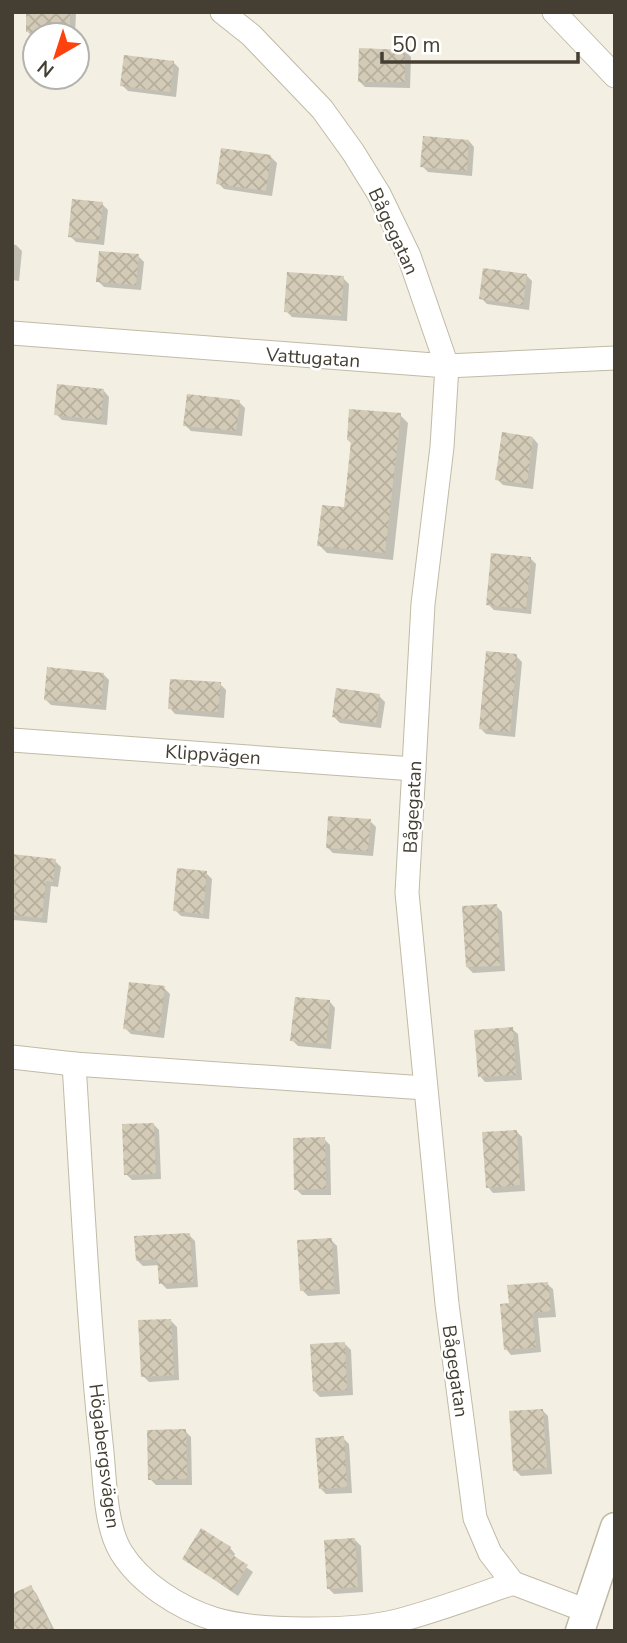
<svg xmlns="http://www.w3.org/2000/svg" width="627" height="1643" font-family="'Nunito Sans',sans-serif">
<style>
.shadow{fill:#0003}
.building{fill:url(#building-cross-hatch)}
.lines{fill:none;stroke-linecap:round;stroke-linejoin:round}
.minor-casing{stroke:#c1baa7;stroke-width:25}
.tertiary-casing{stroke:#c1baa7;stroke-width:31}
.minor{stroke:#fff;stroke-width:23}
.tertiary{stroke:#fff;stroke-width:28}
.labels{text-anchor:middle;stroke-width:5;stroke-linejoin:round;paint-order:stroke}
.street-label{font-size:19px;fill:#443f32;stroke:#fff}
</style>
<defs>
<pattern id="building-cross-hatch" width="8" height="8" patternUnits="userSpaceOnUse" patternTransform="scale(1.75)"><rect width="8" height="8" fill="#d4cbb7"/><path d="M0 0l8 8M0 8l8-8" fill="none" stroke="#b7af9e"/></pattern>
</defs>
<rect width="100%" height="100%" fill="#f3efe2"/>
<!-- shadow -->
<g class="shadow">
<path d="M28,12H76L75,35H35L34,38L28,32Z"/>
<path d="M405,51L411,57L410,88L365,87L359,81Z"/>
<path d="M173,62L179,68L176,97L128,91L122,85Z"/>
<path d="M469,141L474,147L472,176L428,172L422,166Z"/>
<path d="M271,157L277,163L272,196L224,189L218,183Z"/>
<path d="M102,204L108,210L104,245L76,242L70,236Z"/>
<path d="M12,244L16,245L22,251L19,281L12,280Z"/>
<path d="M138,256L144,262L141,290L104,287L98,281Z"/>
<path d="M526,275L532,281L529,310L487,304L481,298Z"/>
<path d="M343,278L349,284L347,321L292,317L286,311Z"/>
<path d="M104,391L109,397L107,425L62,420L56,414Z"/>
<path d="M239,402L245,408L242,436L191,431L185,425Z"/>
<path d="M400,415L408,423L393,560L327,553L319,545L346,509L352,444L348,440Z"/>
<path d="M533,438L538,444L533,489L503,485L497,479Z"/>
<path d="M530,558L536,564L531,614L494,610L488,604Z"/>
<path d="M516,656L522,662L515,737L486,734L480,728Z"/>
<path d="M103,674L109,680L106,710L51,705L45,699Z"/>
<path d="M220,684L226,690L224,718L175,714L170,708Z"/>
<path d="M379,696L385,702L381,728L340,723L334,717Z"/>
<path d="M370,821L376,827L373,856L333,853L327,847Z"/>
<path d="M55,861L61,867L58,887L51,886L47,923L13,920L12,870Z"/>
<path d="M206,873L212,879L209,919L181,916L175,910Z"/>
<path d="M496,906L502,912L505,971L473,973L467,967Z"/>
<path d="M164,988L170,994L164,1038L131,1034L125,1028Z"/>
<path d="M330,1002L335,1008L331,1049L298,1046L292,1040Z"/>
<path d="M512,1029L518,1034L522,1080L485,1082L480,1076Z"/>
<path d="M153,1124L159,1130L161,1179L132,1180L126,1174Z"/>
<path d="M516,1131L522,1137L525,1191L493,1193L488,1187Z"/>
<path d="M324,1139L330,1145L331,1195H302L296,1189Z"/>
<path d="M189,1235L195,1241L198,1287L167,1289L161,1283L160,1265L143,1266L137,1260Z"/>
<path d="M331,1240L337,1246L340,1294L308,1296L302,1290Z"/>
<path d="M547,1284L553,1289L556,1317L538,1318L541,1352L511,1355L506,1349L511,1305Z"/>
<path d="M171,1321L177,1327L179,1380L149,1382L143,1376Z"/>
<path d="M345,1344L351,1350L353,1395L320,1397L314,1391Z"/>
<path d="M542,1410L548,1416L552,1474L521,1476L515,1470Z"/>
<path d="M185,1431L191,1437L192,1485H156L150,1479Z"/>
<path d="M343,1438L349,1444L352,1493L326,1494L320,1488Z"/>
<path d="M355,1540L361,1546L363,1592L334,1594L328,1588Z"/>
<path d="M230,1548L235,1554L233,1558L253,1572L238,1596L184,1559Z"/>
<path d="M30,1587L36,1593L55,1631H13Z"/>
</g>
<!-- building -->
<g class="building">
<path d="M26,12H70V33L26,32Z"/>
<path d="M359,48L405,50V82H358Z"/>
<path d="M124,55L174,61L170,92L120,86Z"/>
<path d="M423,136L469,140L467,171L420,167Z"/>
<path d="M221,148L271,155L266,191L216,184Z"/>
<path d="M72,199L103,202L99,240L68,237Z"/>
<path d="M99,251L139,254L136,285L96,282Z"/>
<path d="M483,268L527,274L523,305L479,299Z"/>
<path d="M287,272L344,276L341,316L284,312Z"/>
<path d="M57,384L104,389L101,420L54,415Z"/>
<path d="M187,394L240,400L236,431L183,426Z"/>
<path d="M349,409L401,413L385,553L317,546L322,505L344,507L351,441L347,440Z"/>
<path d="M502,432L533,437L527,484L495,480Z"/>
<path d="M491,553L531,557L526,609L486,605Z"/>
<path d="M486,651L517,654L510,732L479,729Z"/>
<path d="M47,667L104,673L101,705L44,700Z"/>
<path d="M170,679L221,682L218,712L168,709Z"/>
<path d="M336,688L380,694L376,723L332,717Z"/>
<path d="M328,816L371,819L368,851L326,848Z"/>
<path d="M12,854L56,859L53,882L46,881L42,918L12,915Z"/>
<path d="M177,868L207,871L203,914L173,911Z"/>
<path d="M497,904L500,966L466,967L462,906Z"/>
<path d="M129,982L165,986L159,1033L123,1029Z"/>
<path d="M295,997L330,1000L326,1044L290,1041Z"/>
<path d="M513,1027L516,1075L478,1077L474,1030Z"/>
<path d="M154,1123L156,1174L124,1175L122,1124Z"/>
<path d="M517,1130L520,1185L486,1188L482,1132Z"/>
<path d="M325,1137L326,1189L294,1190L293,1138Z"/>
<path d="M190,1233L193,1282L159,1284L157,1259L136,1261L134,1236Z"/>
<path d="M332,1238L334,1289L300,1291L297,1240Z"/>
<path d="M548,1282L551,1311L532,1313L536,1347L504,1350L500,1304L509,1303L507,1285Z"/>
<path d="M171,1319L174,1375L141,1377L138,1320Z"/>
<path d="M345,1342L347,1390L313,1391L310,1344Z"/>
<path d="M543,1409L547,1468L513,1471L509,1411Z"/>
<path d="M186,1429L187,1479L148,1480L147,1430Z"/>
<path d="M344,1436L347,1487L319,1489L315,1438Z"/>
<path d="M201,1528L231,1547L228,1552L248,1565L232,1591L182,1559Z"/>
<path d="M355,1538L358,1587L327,1589L324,1540Z"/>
<path d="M31,1585L53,1631H12V1594Z"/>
</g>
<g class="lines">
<!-- minor casing -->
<g class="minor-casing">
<g id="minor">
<path d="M222,12L251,35L322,109L353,152L379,194L409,256L447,366L442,447L423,604L407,893L447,1304L475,1518L490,1553L513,1583L587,1611"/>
<path d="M554,12L615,76"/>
<path d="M12,333L447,366L615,358"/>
<path d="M12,740L414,769"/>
<path d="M12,1057L74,1064"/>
<path d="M425,1088L74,1064C82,1190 88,1317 101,1443C105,1475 104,1524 121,1552C140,1583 179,1608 214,1619C256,1632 354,1632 397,1621C436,1611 475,1596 513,1583"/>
</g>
</g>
<!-- tertiary casing -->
<g class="tertiary-casing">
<path id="tertiary" d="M580,1631L615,1527"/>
</g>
<!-- minor -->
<use href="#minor" class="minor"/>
<!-- tertiary -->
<use href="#tertiary" class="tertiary"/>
</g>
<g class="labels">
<!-- street labels -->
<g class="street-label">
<text transform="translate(394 231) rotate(65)" y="7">Bågegatan</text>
<text transform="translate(313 357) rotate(4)" y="7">Vattugatan</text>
<text transform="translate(213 754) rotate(4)" y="7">Klippvägen</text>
<text transform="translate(412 807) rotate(-87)" y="7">Bågegatan</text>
<text transform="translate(456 1371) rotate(82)" y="7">Bågegatan</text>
<text transform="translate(105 1456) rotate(83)" y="7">Högabergsvägen</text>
</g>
</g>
<!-- border -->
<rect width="627" height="1643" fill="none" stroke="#443f32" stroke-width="28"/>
<!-- north arrow -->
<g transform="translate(56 56) rotate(219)"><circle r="33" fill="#ffffff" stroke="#b4b2ad" stroke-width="2"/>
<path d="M0-5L12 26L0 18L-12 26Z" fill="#ff420d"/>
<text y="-10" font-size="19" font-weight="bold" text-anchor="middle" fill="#443f32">N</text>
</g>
<!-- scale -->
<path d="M382 52v10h196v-10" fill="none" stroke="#443f32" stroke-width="3.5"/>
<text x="392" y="52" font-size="21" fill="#443f32" stroke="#ffffff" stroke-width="5" paint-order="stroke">50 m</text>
</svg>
